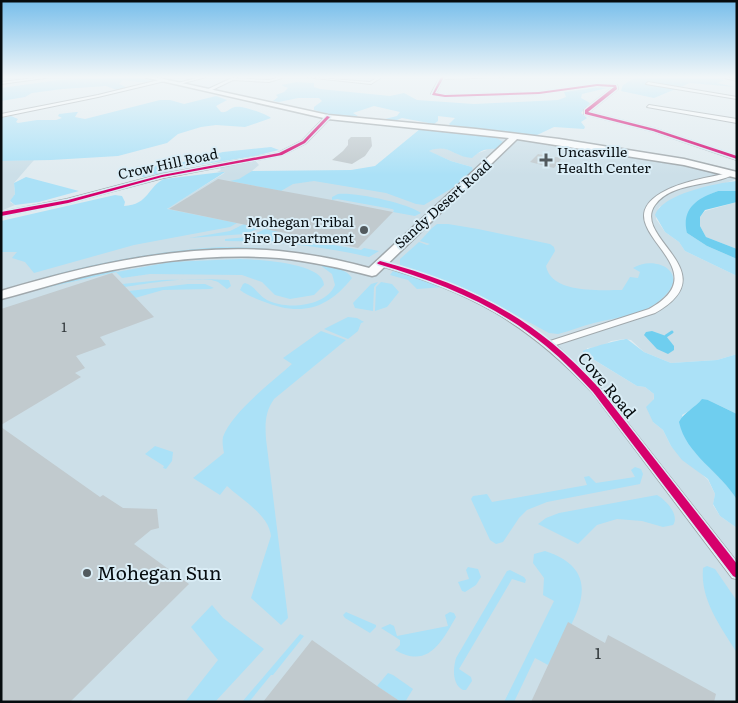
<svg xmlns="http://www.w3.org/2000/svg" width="738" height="703" font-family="Literata,serif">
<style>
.built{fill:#ccdfe8}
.green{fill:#abe1f7}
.water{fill:#6fceef}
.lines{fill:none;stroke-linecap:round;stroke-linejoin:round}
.stream{stroke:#6fceef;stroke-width:3}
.building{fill:#c1cace}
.minor-casing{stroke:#a0a8ac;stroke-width:2}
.secondary-casing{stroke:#a0a8ac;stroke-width:3}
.minor{fill:#fafcfd;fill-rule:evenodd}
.secondary{fill:#fafcfd;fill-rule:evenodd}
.cycleway-casing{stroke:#daedf6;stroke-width:3}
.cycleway{fill:#d6006c;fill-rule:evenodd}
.poi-dot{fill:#525a5e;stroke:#daedf6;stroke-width:2}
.labels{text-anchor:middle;stroke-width:4;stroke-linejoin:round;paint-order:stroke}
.far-poi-label{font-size:14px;fill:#060c0f;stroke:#daedf6;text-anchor:start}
.far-street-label{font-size:14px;fill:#060c0f;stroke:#daedf6}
.number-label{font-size:14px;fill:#353c3f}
.street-label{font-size:16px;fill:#060c0f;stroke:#daedf6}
.near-number-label{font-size:16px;fill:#353c3f}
.near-poi-label{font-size:19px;fill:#060c0f;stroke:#daedf6;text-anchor:start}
</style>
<rect width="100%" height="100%" fill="#e0ebf0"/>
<!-- built -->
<g class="built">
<path d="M420,128L551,143L689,166L737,179L659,207L656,219L665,232L679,242L685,251L737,276V354L717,360L671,363L644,352L631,340L624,339L611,341L601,347L587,348L586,355L637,386L645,387L654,394L653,422L663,430L671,446L708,480L715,494L713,505L720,516L737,528V702H1V252H33L167,210L169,207L223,174L225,172H217L221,170L216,162L252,157L259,165L252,171L279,182L472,167L451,161L428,151L440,147L455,152L475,154L487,150L418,131Z"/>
<path d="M34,160L14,183L15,194L10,202L15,205L1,211V161Z"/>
<path d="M737,202V249L706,237L700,226V217L705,211Z"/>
</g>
<!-- green -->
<g class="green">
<path d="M133,77L155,81L148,83L123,80L119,84L128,88L117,90L106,86L62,89L32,93L25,97L1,101V88L58,80Z"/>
<path d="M636,77L719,79L725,80L717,83L735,87L690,83L654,98L621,91L623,85Z"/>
<path d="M297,82L314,83V87L320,89L390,96L404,93L417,100L474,104L558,100L566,97L564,92L600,86L607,88L582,94L581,98L590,103L581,113L587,118L581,122L585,127L584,129L554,127L535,136L450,125L449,124L455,118L438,116V121L434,124L402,118L392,122L381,120L397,116L400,112L374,106L353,113L358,116C347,120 325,113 314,110V107L322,101L319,98H298L279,102L273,101L278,97L276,95L284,92L288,88L281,85Z"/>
<path d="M216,96L227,100L216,106L221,112C228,113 229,108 235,107C242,105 266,114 271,118L245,127L216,125L201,127L178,134L167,143L118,156L51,160L1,161V118L11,116L18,119L16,122L18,123L37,120H56L62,118L58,116L59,114L76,112H78L75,117L85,119L160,100H170L184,104Z"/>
<path d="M420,129L495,137L503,142L497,149C485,148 480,151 472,158C454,157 448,143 429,151L451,161L472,167L473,171L459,184L424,205L416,204L386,193L314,181L293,184L281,191L230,181L239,179L252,171L351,170L375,166Z"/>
<path d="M271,147L279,150L255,156L192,166L143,177L130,172L144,167L179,163L223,152Z"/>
<path d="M222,172H225L167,209L237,223L230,227L134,245L34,273L25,262L12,258L17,252H1V221L115,195L122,196L125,202L124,206C149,205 148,186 164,179Z"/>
<path d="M26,177L79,191L39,202L15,205L10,201L15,194L14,183Z"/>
<path d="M737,181V191H718L708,195L687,233L707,246L737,259V276L685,251L679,242L665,232L655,215C662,194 716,183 737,181Z"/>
<path d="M338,194C355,192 407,203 421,213L415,216L393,212L394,210L392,209L337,199L332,200V197Z"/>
<path d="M244,224L260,228L245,234L189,238L230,231Z"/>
<path d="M437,224H448L478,229L550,244L554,247L555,251L546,266C551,294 601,290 622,290L630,277L638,278L640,272L633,268C654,254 695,272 659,301C641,316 617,317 594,323C582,326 570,331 558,334L549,333L481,296L455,284L400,265V259L419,242L427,245L430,244L420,241L432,228Z"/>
<path d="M265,229L279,232L275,235L297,238L361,250L364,248L379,251L369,257C321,246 274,241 225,241V239L248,237Z"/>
<path d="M220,247L270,248L155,256L111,263L39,279C99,262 158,251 220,247Z"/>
<path d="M240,259C257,260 323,262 324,285L314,295L290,299L275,295L262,282L242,275L150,274L122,278L116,272L45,288L43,285L113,268L117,272L170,262Z"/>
<path d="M320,265C330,266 347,269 352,278C326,311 299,316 262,301C255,298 246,295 240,290L243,284L245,283C255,286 258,295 267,300C286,310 326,307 335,285L332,274Z"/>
<path d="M393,271L431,281L444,287L417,289L408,280L390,275Z"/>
<path d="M205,279L229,280L231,286L227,289C224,287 221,284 218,282C201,274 144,284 125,287L122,284L162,280Z"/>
<path d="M378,282L374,287L373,311L355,308L353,303L371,284Z"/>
<path d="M381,282L392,284L399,292L387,307L375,311L376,287Z"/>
<path d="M188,284H205L214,288L210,289L163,290L135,298L129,291Z"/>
<path d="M348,317L357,318L364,322L361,323L358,331L348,339L324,329Z"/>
<path d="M321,331L346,340L274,399C265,412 265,424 266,439L288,618L281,625L251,598L271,536C269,515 242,500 227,486L220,495L193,478L224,453C223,448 222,442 223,437C231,413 273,381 292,364L283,358Z"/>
<path d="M627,339L644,352L671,363L717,360L737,354V414L708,400L682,415L694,451L731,490L737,500V528L720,516L713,504L715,494L708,479L682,460L671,446L663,430L653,422L646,407L654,399V394L645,387L637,386L583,353V351C588,348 621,339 627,339Z"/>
<path d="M155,446L173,452L172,461L166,469L163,468L164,466L145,454Z"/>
<path d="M635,467L641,469L643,474L640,484L547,502L527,510L519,518L503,542L496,544L490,540L471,499L473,496L487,494L492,502L587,485L584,477L589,476L596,483L635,477L631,470Z"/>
<path d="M657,495C666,500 680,515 673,525L663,527L642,521L617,519L597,525L578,544L538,524L546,518L559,513Z"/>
<path d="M545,551C613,573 570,626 548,665L535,658L514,702H504L554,601L543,595L544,578L533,563L534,554Z"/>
<path d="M707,566L715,569L737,601V653C721,627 700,600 703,568Z"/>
<path d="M468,567L478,569L481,577L476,585L465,592L462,591L458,582L469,579L466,570Z"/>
<path d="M510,570L524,577L526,580L525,583L512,579L459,669L471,677L472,681L466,690H463C452,684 453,669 456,658L507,571Z"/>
<path d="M212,605L223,618L264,649L215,702H185L218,660L191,627Z"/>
<path d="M346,612L376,625V627L370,633L345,618L343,615Z"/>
<path d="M450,612L454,613L456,617C441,643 428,669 395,650L400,645V640L381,628L390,624L394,626L397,636L448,626L445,615Z"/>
<path d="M300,634L304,636L273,675H271L249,702H242Z"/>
<path d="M388,673L393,675L413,689L405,702H401L377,686Z"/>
</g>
<!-- water -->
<g class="water">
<path d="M718,191H737V202L705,210L700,217V226L706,237L737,249V259L707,246L687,233C681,209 697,198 718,191Z"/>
<path d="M652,331L666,336L674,346V350L668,354L657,349L644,335L646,332Z"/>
<path d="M702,399L708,400L737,414V500C721,472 686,455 679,422C684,412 695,408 702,399Z"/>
</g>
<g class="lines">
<!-- stream -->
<path class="stream" d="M666,336L672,332"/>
</g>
<!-- building -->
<g class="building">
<path d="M351,137H371L372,146L365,156L352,164L332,160L343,151L348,145V140Z"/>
<path d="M538,154L562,158L554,168L530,162Z"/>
<path d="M218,179L332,200L393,212L358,248L169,209Z"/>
<path d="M112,273L154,317L100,337L106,345L76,356L85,368L75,373L81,377L1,425V309Z"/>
<path d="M1,427L100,497L103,495L123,508L157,509L159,528L151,530L134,544L189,584L70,702H1Z"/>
<path d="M568,622L605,643L608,635L623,643L716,694L714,702H531Z"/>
<path d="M312,640L377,686L401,702H263Z"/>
</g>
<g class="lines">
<!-- minor casing -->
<g class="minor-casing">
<g id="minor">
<path d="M43,77H52L1,84V82Z"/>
<path d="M200,77H206L180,84L178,83Z"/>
<path d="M280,77H285L269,82L233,80L210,91L206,90L232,78L269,80Z"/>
<path d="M305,77L370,82L378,77H382L371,84Z"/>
<path d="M440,77H504L443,79L436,93L445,95L539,92L597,84L617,85L618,89L589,112L656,129L737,156V160L652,131L584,114V110L613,87L597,86L539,94L445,97L431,94Z"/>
<path d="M725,77L737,79V81L725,78Z"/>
<path d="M163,79L165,81L98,97L1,117V114L98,95Z"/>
<path d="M648,82L737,97V99L646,84Z"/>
<path d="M649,105L737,119V123L647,107Z"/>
<path d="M326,116L331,117L306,143L282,155L163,178L68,203L1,216V212L67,199L162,174L278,153L302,141Z"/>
<path d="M731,172L736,173C714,187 672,181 655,205C631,238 728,272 655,313L556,345L600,388L737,562V579L732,578L592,392C526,322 469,291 377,265L376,263L380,261C443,277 499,302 550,341L649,309C725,267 601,229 661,193C681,181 708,178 731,172Z"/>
</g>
</g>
<!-- secondary casing -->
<g class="secondary-casing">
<path id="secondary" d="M144,77H154L328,115L476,129L559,139L684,159L737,172V178L684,165L517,139L376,275L372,276C341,268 310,261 279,258C216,253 154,261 93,274C62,281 32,291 1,299V291C91,264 185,243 279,251C310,254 340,260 369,268L509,138L328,119Z"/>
</g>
<!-- minor -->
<use href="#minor" class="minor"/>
<!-- secondary -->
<use href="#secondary" class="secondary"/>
<!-- cycleway casing -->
<g class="cycleway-casing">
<g id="cycleway">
<path d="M441,77H444L435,93L445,95L539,92L597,84L616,85L617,89L588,112L655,129L737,156V159L653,131L585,114V110L614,87L597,86L539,94L445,97L432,95Z"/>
<path d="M327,116L330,117L305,143L282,155L162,177L68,203L1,216V212L68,200L162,175L279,153L303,141Z"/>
<path d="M380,261C442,277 502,302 552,343C569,357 584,372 599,388L737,564V578L733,576L593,392C578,376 563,360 546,346C497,305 439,282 378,264L377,263Z"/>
</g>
</g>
<!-- cycleway -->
<use href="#cycleway" class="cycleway"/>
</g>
<!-- sky -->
<linearGradient id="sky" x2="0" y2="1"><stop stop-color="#77beeb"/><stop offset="0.44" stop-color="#f1f6f8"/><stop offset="1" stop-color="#f1f6f8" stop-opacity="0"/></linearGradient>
<rect width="738" height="175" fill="url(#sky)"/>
<!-- markers -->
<g class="poi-dot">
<path d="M543.5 152.5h5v5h5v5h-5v5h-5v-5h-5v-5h5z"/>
<circle cx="364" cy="230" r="5"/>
<circle cx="87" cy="573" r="5"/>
</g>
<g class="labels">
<!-- far-poi labels -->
<g class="far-poi-label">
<text x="557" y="157">Uncasville<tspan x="557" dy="16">Health Center</tspan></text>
<text x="354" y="227" text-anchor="end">Mohegan Tribal<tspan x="354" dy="16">Fire Department</tspan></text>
</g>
<!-- far-street labels -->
<g class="far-street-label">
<text transform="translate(168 164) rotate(-12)" y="5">Crow Hill Road</text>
<text transform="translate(443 204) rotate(-42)" y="5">Sandy Desert Road</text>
</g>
<!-- number labels -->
<g class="number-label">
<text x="64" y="332">1</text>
</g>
<!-- street labels -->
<g class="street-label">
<text transform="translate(607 385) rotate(50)" y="6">Cove Road</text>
</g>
<!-- near-number labels -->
<g class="near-number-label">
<text x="598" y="659">1</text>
</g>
<!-- near-poi labels -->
<g class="near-poi-label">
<text x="97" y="580">Mohegan Sun</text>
</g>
</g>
<!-- border -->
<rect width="738" height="703" fill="none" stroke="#060c0f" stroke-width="5"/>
</svg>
